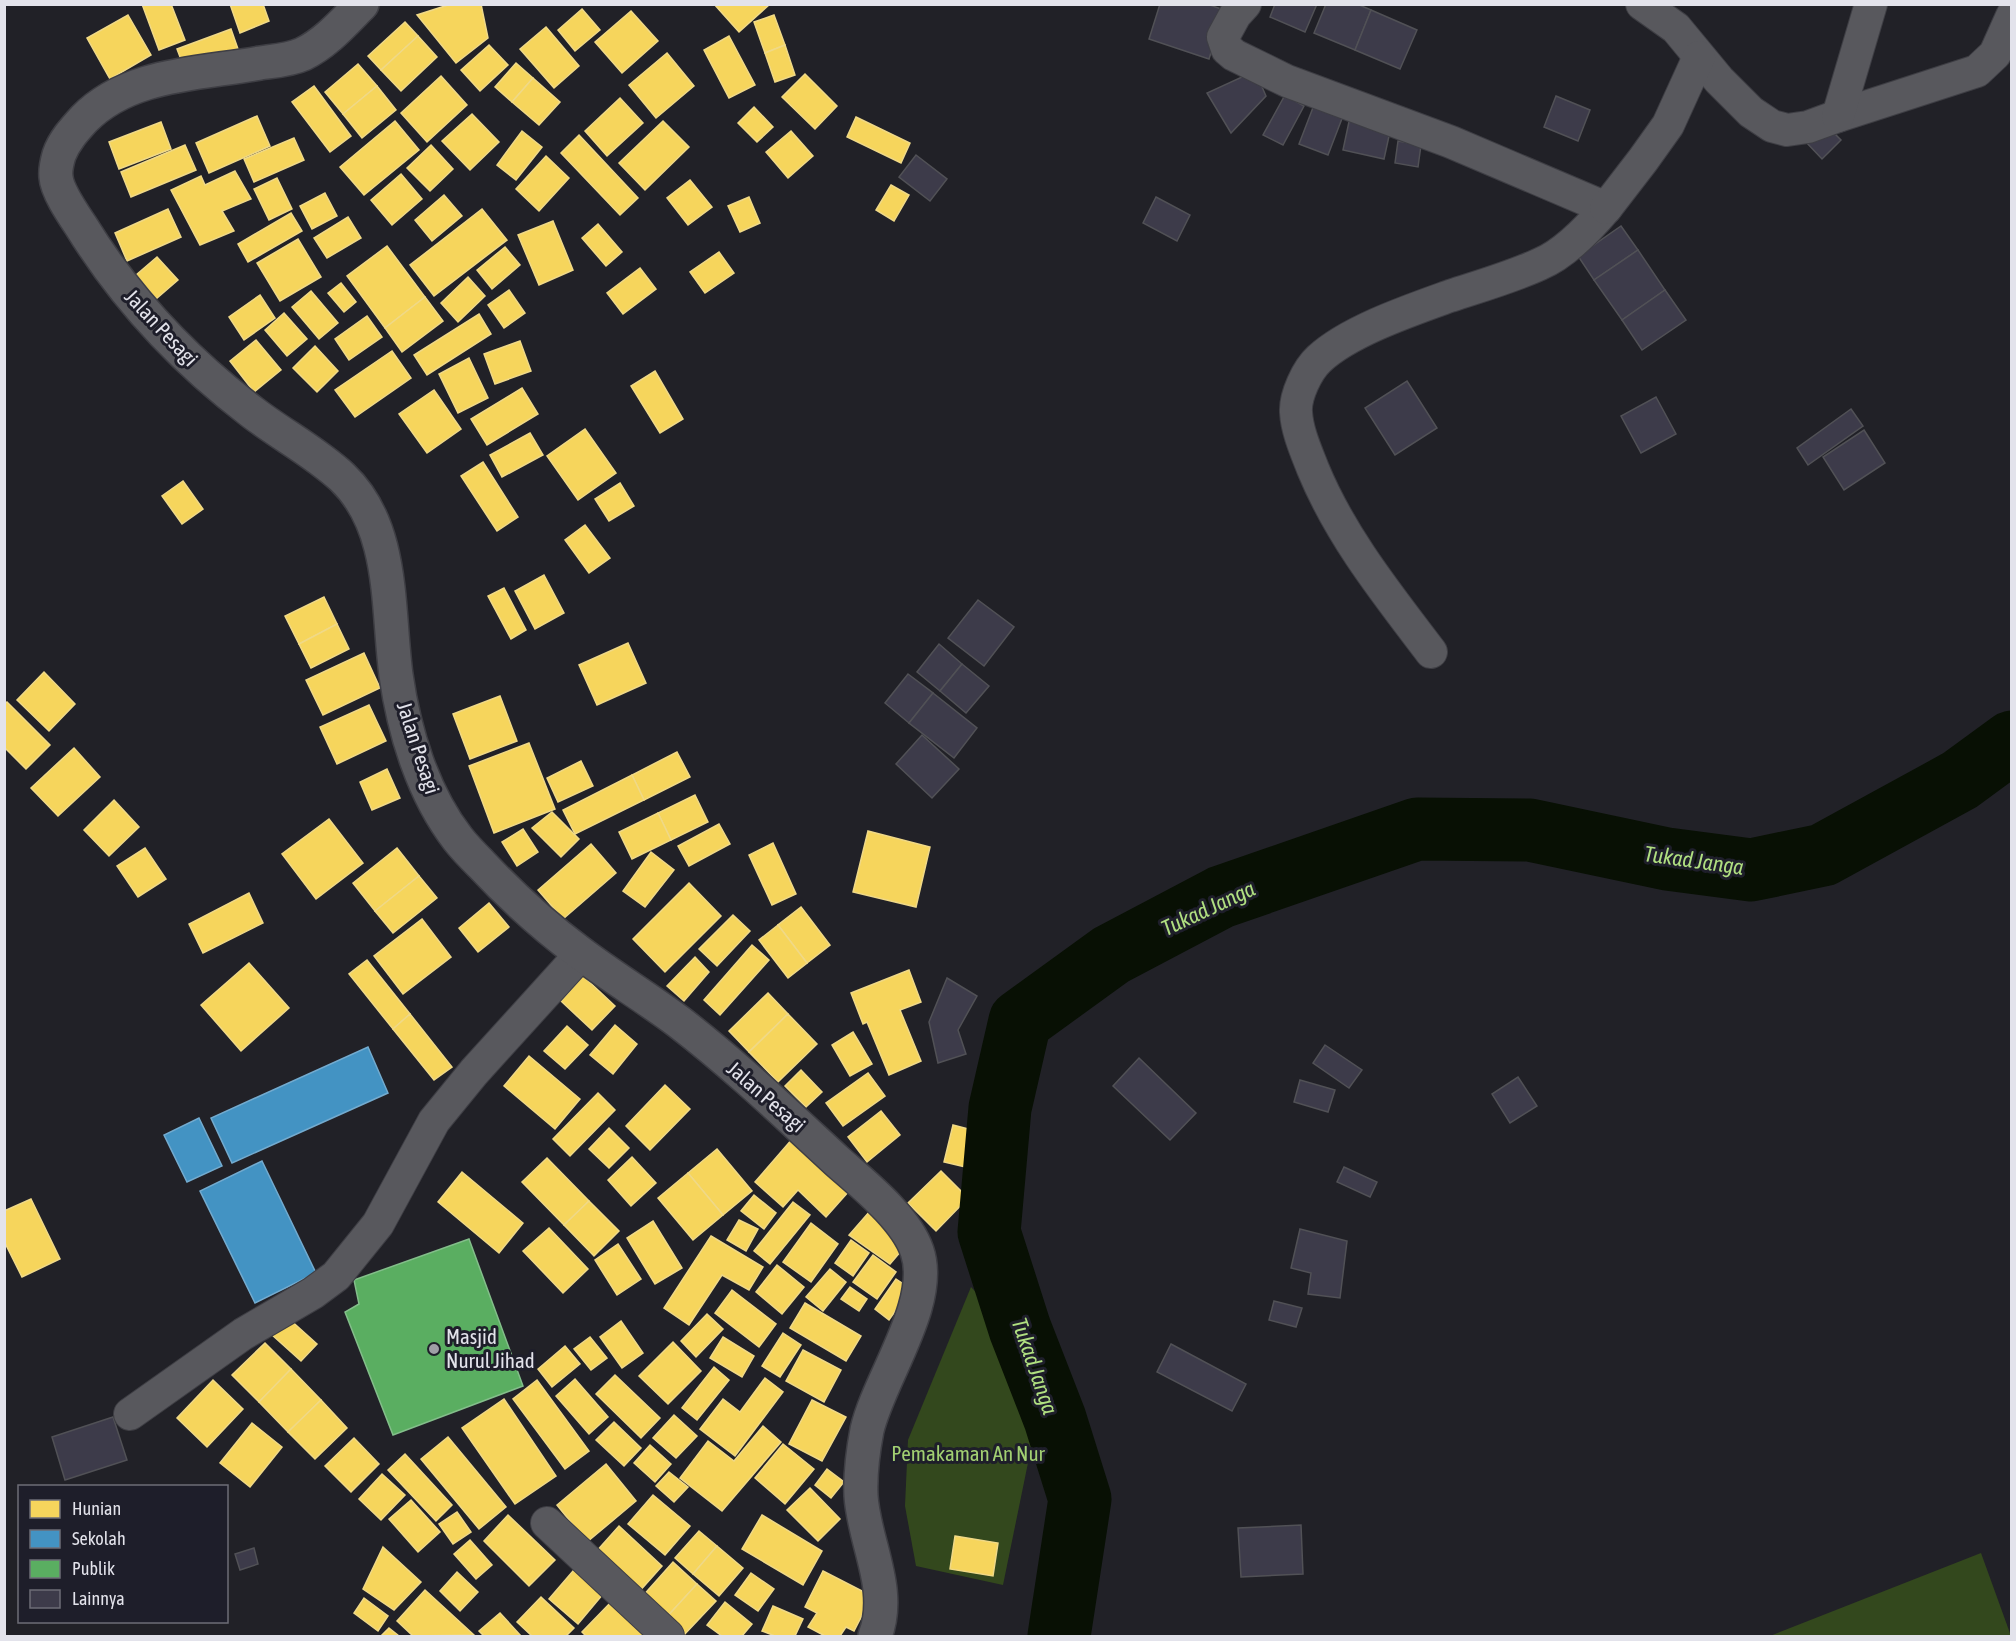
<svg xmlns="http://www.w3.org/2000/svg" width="2016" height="1641" font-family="'Asap Condensed',sans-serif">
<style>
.green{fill:#33481d}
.homes{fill:#f6d55c;stroke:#f0d987;stroke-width:1.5}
.schools{fill:#4393c3;stroke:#73abcf;stroke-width:1.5}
.public{fill:#5aae61;stroke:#83be8a;stroke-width:1.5}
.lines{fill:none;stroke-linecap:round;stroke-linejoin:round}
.river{stroke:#081004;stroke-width:63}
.building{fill:#3d3b4a;stroke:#515156;stroke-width:1.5}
.minor-casing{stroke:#3e3e44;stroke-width:34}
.tertiary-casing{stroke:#3e3e44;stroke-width:36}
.minor{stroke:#58585d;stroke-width:32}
.tertiary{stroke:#58585d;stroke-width:33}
.poi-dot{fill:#9f9fa6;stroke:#1e1e2a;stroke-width:2}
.labels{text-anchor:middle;stroke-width:6;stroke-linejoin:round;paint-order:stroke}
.street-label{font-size:21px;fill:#e3e3eb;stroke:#1e1e2a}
.poi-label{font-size:21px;fill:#e3e3eb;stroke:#1e1e2a;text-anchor:start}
.park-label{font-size:21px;fill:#a2d072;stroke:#1e1e2a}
.water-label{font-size:22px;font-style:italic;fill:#b0df81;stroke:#1e1e2a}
</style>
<rect width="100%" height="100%" fill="#212127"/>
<!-- green -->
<g class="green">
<path d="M971,1287L1009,1327L1039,1409L1003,1585L916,1566L905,1506L908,1440Z"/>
<path d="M1981,1553L2011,1636H1770Z"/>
</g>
<!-- homes -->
<g class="homes">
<path d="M142,4H171L185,40L159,50Z"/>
<path d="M230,4H263L269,21L240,33Z"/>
<path d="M451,4H481L488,38L456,63L417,15Z"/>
<path d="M714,4H770L739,32Z"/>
<path d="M582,9L600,30L575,51L558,30Z"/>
<path d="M631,11L658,41L622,73L595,42Z"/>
<path d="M128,15L151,55L110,79L87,38Z"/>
<path d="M774,15L785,45L765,53L754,22Z"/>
<path d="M405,22L418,36L381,70L368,56Z"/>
<path d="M546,27L579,66L554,88L520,49Z"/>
<path d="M231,29L238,49L185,70L177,49Z"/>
<path d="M418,36L437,57L401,91L381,70Z"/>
<path d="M729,36L755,85L729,98L704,50Z"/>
<path d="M489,45L508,65L480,91L461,70Z"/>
<path d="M785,45L795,75L775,82L765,53Z"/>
<path d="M667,53L694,86L656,118L629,85Z"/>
<path d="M516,63L533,78L512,102L495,87Z"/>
<path d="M358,64L377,86L343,114L325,92Z"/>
<path d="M805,74L837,106L815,129L782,97Z"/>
<path d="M441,76L467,105L427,142L401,113Z"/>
<path d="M533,78L560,102L539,125L512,102Z"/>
<path d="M314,86L351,136L330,152L292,102Z"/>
<path d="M377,86L396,110L362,138L343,114Z"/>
<path d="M620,98L643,123L607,156L585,131Z"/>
<path d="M754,107L773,127L757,142L738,123Z"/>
<path d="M472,114L499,142L470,170L442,141Z"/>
<path d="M257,116L270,146L209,173L196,143Z"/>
<path d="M856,117L910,143L901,163L847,137Z"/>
<path d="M395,121L419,150L364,195L340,167Z"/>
<path d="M663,121L689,147L645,190L619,163Z"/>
<path d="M161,122L171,149L119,169L109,142Z"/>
<path d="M522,131L542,147L516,180L497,165Z"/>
<path d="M791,131L813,156L788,178L766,152Z"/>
<path d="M579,135L638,198L620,215L561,153Z"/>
<path d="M294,138L304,160L254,182L244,159Z"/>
<path d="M185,145L196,170L131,197L121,172Z"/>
<path d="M431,145L453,169L430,191L407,168Z"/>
<path d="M546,156L569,178L539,211L516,189Z"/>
<path d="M235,171L251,199L222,211L234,231L200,245L171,190L201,176L205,185Z"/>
<path d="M401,174L422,199L392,225L371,200Z"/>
<path d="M277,178L292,209L269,220L254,189Z"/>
<path d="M690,180L712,207L688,225L667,198Z"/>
<path d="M891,185L909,195L894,221L876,210Z"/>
<path d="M325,193L337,216L312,229L300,206Z"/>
<path d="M444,195L462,216L432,241L415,220Z"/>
<path d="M749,197L760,223L740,232L728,206Z"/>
<path d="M168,209L181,237L127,261L115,233Z"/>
<path d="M482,209L507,240L434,296L410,265Z"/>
<path d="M291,213L302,231L248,262L238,244Z"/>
<path d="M348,217L361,238L327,258L314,238Z"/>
<path d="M553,221L573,270L539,285L518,235Z"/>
<path d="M598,224L622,252L606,266L582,238Z"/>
<path d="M298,239L321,277L280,301L257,263Z"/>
<path d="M387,246L425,297L385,328L347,276Z"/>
<path d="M505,247L520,265L492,289L477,270Z"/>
<path d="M719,252L734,273L705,293L690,272Z"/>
<path d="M157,257L178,280L156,299L136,275Z"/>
<path d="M640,268L656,289L623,314L607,293Z"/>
<path d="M468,277L485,296L458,322L441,303Z"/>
<path d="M341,283L356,302L344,312L328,293Z"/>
<path d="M509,290L525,313L504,328L488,305Z"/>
<path d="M311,291L338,323L319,339L292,307Z"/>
<path d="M260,295L275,318L244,340L229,317Z"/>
<path d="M425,297L443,321L402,352L385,328Z"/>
<path d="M284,313L307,339L287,356L265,330Z"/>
<path d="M479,314L491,334L427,375L414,355Z"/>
<path d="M367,316L382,337L349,360L335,339Z"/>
<path d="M256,340L281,370L254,392L230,361Z"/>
<path d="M520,341L531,371L495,384L484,354Z"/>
<path d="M315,346L338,371L317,392L293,368Z"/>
<path d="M392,351L411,378L355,417L335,390Z"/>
<path d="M469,358L488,398L458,413L439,374Z"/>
<path d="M655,371L683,419L660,433L631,386Z"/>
<path d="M522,388L538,414L487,445L471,419Z"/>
<path d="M434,390L461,429L427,453L399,414Z"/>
<path d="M585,429L616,473L578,500L547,456Z"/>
<path d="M530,433L543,455L502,477L490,455Z"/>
<path d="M483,462L518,517L497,531L461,476Z"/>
<path d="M183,481L203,509L182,524L162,496Z"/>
<path d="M620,483L634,506L609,521L595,499Z"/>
<path d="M585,525L610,558L589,573L565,540Z"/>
<path d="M544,575L564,613L535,629L515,591Z"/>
<path d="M504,588L526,630L511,639L488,596Z"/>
<path d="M324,597L337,624L299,644L285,616Z"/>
<path d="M337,624L349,649L311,668L299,644Z"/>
<path d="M628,643L646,683L597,705L579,665Z"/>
<path d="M364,653L380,688L323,715L306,680Z"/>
<path d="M44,672L75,704L49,731L17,700Z"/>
<path d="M500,696L517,741L470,759L453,714Z"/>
<path d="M7,702L50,745L26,769L4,747V704Z"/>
<path d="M369,705L386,741L337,764L320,727Z"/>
<path d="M529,743L555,809L494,833L469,766Z"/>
<path d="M74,748L100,777L58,816L31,788Z"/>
<path d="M677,752L690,777L644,800L632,775Z"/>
<path d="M581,761L593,786L558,802L547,778Z"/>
<path d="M387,769L400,798L372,810L360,782Z"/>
<path d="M632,775L644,800L575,834L563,810Z"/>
<path d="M695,795L708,822L671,840L658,813Z"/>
<path d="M114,800L139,827L109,856L84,830Z"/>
<path d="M552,812L579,839L561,857L532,828Z"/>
<path d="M658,813L671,840L632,859L619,832Z"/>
<path d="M329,819L363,863L316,899L282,854Z"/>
<path d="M719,824L730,844L689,866L678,846Z"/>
<path d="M523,829L538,852L517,866L502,842Z"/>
<path d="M868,831L930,847L916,907L853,892Z"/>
<path d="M773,843L796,894L772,905L749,855Z"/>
<path d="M591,844L616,873L563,919L538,890Z"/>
<path d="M145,848L166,879L138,897L117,866Z"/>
<path d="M397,848L419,876L375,911L353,883Z"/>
<path d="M651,852L674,870L645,907L623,891Z"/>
<path d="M419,876L437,898L393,933L375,911Z"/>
<path d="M689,883L721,916L665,972L633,939Z"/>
<path d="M249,893L263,923L203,953L189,924Z"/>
<path d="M489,903L509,927L478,952L459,928Z"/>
<path d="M801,907L830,945L807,963L778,925Z"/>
<path d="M733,915L750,931L717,966L699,949Z"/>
<path d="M422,919L451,957L403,994L374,956Z"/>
<path d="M778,925L807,963L788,978L759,940Z"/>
<path d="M752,945L769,960L720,1015L704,1000Z"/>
<path d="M695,957L709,972L684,1001L667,986Z"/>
<path d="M367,960L410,1014L393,1029L349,974Z"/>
<path d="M249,963L289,1008L241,1051L201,1005Z"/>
<path d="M909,970L921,1002L900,1010L921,1061L889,1075L867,1022L863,1024L851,993Z"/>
<path d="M583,976L615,1006L592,1030L561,1001Z"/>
<path d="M768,993L788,1014L749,1052L729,1031Z"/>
<path d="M410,1014L452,1067L434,1080L393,1029Z"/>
<path d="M788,1014L817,1044L778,1082L749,1052Z"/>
<path d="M615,1025L637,1044L613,1074L590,1055Z"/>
<path d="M567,1026L588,1045L565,1069L544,1051Z"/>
<path d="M853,1032L872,1064L850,1076L832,1045Z"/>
<path d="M529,1056L580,1099L555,1129L504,1086Z"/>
<path d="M801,1070L822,1092L806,1107L785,1086Z"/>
<path d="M868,1073L885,1096L843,1126L826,1103Z"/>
<path d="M665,1085L690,1109L650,1150L626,1126Z"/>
<path d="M598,1093L615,1110L570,1156L553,1139Z"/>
<path d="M881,1111L900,1135L867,1162L848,1137Z"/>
<path d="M953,1125L980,1132L970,1168L944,1162Z"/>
<path d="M609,1128L629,1148L609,1168L589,1149Z"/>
<path d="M793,1138L849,1191L826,1217L798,1190L783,1207L755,1182Z"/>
<path d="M717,1149L752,1191L723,1215L688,1173Z"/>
<path d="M632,1157L656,1183L631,1206L608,1180Z"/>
<path d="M547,1158L589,1201L564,1225L522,1182Z"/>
<path d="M941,1171L968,1198L936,1231L908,1203Z"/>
<path d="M462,1172L523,1223L499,1253L438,1202Z"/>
<path d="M688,1173L723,1215L693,1240L658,1198Z"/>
<path d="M754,1195L776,1213L764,1229L741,1211Z"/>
<path d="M31,1199L60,1259L22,1277L4,1241V1211Z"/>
<path d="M589,1201L619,1231L594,1256L564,1225Z"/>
<path d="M793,1202L810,1215L770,1264L754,1251Z"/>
<path d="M870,1211L907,1244L890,1264L849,1235Z"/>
<path d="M739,1220L758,1229L746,1251L727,1240Z"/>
<path d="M653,1221L682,1268L655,1284L627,1238Z"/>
<path d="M811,1223L838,1244L811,1282L783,1262Z"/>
<path d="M549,1228L588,1269L563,1293L523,1251Z"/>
<path d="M711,1236L763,1267L749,1290L722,1275L689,1325L664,1308Z"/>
<path d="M851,1240L869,1253L853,1276L835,1263Z"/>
<path d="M618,1244L641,1279L617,1295L595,1260Z"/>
<path d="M873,1255L896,1272L877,1299L853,1282Z"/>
<path d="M777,1265L804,1287L782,1314L756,1292Z"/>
<path d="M830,1269L846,1282L823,1311L806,1297Z"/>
<path d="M896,1279L911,1289L889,1320L875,1309Z"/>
<path d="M850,1287L867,1299L859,1311L841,1299Z"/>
<path d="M732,1290L776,1324L759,1347L715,1313Z"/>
<path d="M805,1303L861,1336L846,1361L790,1328Z"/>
<path d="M707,1314L723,1329L696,1357L681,1341Z"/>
<path d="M287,1317L317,1344L301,1361L271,1334Z"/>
<path d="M621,1321L643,1353L622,1368L600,1337Z"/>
<path d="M783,1333L801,1345L780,1377L762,1366Z"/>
<path d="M590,1337L607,1358L591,1370L574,1349Z"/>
<path d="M723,1337L754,1356L742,1377L710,1358Z"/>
<path d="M673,1342L701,1371L668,1404L639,1376Z"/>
<path d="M265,1343L291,1369L259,1402L232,1375Z"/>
<path d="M565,1346L580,1364L552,1387L538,1369Z"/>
<path d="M803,1350L841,1370L824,1402L786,1381Z"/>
<path d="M714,1367L729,1380L697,1420L682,1408Z"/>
<path d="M291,1369L321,1400L288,1432L259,1402Z"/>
<path d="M615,1375L660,1418L641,1438L596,1394Z"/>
<path d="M765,1378L783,1392L735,1456L700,1429L723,1399L740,1412Z"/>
<path d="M575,1379L608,1417L589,1434L556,1396Z"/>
<path d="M213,1380L243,1409L207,1447L177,1418Z"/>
<path d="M537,1380L589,1451L565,1469L513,1399Z"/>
<path d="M504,1399L556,1476L515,1504L462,1428Z"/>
<path d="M321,1400L347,1428L315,1459L288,1432Z"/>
<path d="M812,1400L846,1417L822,1461L789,1444Z"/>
<path d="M674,1415L697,1436L676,1458L653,1438Z"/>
<path d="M614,1422L641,1448L624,1466L596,1440Z"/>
<path d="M252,1423L282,1447L250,1487L220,1463Z"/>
<path d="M763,1426L781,1442L722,1511L680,1478L708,1441L734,1461Z"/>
<path d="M448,1437L506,1507L479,1529L421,1459Z"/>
<path d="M354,1438L379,1464L351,1492L325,1466Z"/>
<path d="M783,1444L814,1469L785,1504L755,1478Z"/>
<path d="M650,1445L671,1464L655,1482L634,1463Z"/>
<path d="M405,1454L452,1505L436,1521L388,1470Z"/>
<path d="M606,1464L636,1501L587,1542L557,1505Z"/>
<path d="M827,1469L844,1482L831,1498L815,1485Z"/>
<path d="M669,1472L688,1487L674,1502L656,1486Z"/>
<path d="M382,1474L405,1495L381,1520L359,1499Z"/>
<path d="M810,1488L840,1519L818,1541L787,1510Z"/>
<path d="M653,1495L690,1526L665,1555L628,1524Z"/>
<path d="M411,1500L440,1532L418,1552L389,1519Z"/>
<path d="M457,1512L471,1532L453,1544L439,1524Z"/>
<path d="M508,1515L555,1560L529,1586L484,1541Z"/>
<path d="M762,1515L822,1551L803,1585L742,1549Z"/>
<path d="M619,1526L662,1566L638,1593L595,1553Z"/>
<path d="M699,1531L717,1546L693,1574L675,1558Z"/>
<path d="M955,1536L998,1543L993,1576L950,1569Z"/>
<path d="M470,1540L492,1565L476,1579L454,1554Z"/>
<path d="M717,1546L743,1568L719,1596L693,1574Z"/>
<path d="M383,1547L421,1582L394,1610L363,1589Z"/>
<path d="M673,1562L697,1584L664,1620L641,1598Z"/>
<path d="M579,1564L608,1588L578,1624L549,1599Z"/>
<path d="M823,1571L872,1596L854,1631L846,1627L840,1636H825L808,1627L817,1613L805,1607Z"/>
<path d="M457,1572L478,1592L460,1611L440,1591Z"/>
<path d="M751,1573L774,1589L758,1611L735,1595Z"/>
<path d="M697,1584L716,1601L683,1636L664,1620Z"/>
<path d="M425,1590L474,1635L413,1636L397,1621Z"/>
<path d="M541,1597L574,1628L566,1636H532L517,1622Z"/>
<path d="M364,1598L388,1616L378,1631L354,1613Z"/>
<path d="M613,1600L650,1636H586L582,1632Z"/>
<path d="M725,1602L752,1624L742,1636H722L707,1625Z"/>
<path d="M773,1606L803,1619L795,1636H775L762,1631Z"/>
<path d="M500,1613L521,1636H484L479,1631Z"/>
<path d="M389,1628L399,1636H381Z"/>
</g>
<!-- schools -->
<g class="schools">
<path d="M368,1047L388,1093L232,1163L211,1118Z"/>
<path d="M199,1118L222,1166L187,1182L164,1135Z"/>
<path d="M262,1161L316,1273L255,1303L200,1191Z"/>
</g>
<!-- public -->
<path class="public" d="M469,1239L523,1386L393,1435L345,1312L359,1304L354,1280Z"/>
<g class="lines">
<!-- river -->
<path class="river" d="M1059,1636L1080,1499L1055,1419L1020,1329L989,1232L1000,1108L1020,1021L1111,955L1221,897L1417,829L1530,830L1667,859L1751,870L1823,855L1960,780L2012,742"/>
</g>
<!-- building -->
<g class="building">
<path d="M1160,4H1207L1224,10L1209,59L1149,39Z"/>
<path d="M1275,4H1317L1305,32L1270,17Z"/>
<path d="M1326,4H1357L1371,10L1355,50L1314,33Z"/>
<path d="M1371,10L1417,30L1400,69L1355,50Z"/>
<path d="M1255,71L1266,96L1231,133L1207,93Z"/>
<path d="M1285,95L1304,106L1283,145L1263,135Z"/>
<path d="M1556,96L1590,110L1578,141L1544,127Z"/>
<path d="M1314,105L1343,116L1328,155L1299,144Z"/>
<path d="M1350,117L1391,127L1384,159L1343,150Z"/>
<path d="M1824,123L1841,140L1822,159L1805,141Z"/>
<path d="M1398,141L1421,145L1418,167L1395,163Z"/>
<path d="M916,155L947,179L930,201L899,177Z"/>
<path d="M1156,197L1190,215L1177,241L1143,223Z"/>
<path d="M1621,226L1638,250L1594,280L1578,256Z"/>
<path d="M1638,250L1665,290L1622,320L1594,280Z"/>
<path d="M1665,290L1686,320L1642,350L1622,320Z"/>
<path d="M1407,381L1437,428L1395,455L1365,408Z"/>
<path d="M1656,397L1676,434L1641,453L1621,416Z"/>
<path d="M1851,409L1863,426L1808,465L1797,448Z"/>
<path d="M1864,430L1885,463L1844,490L1823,457Z"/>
<path d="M978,600L1014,627L984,666L948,638Z"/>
<path d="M939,644L962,664L940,691L917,672Z"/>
<path d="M962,664L989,686L966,713L940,691Z"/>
<path d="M908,674L933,693L909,723L885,703Z"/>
<path d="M933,693L977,728L954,758L909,723Z"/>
<path d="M922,735L959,769L932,798L896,764Z"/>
<path d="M947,978L977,996L958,1030L966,1054L938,1063L929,1022Z"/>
<path d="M1325,1045L1362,1070L1349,1088L1313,1063Z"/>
<path d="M1139,1058L1196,1113L1170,1140L1113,1086Z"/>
<path d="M1518,1077L1537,1106L1510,1123L1492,1094Z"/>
<path d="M1300,1080L1335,1090L1328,1112L1294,1102Z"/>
<path d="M1344,1167L1377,1182L1370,1197L1337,1182Z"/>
<path d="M1300,1229L1347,1241L1340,1298L1308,1294L1311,1273L1291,1268Z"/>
<path d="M1274,1301L1302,1308L1296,1327L1269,1320Z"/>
<path d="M1171,1344L1246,1384L1232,1411L1157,1372Z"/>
<path d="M113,1417L127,1460L65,1480L52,1437Z"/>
<path d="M1301,1525L1303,1574L1241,1577L1238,1528Z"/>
<path d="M254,1548L258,1564L240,1570L235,1554Z"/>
</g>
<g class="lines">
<!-- minor casing -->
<g class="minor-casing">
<g id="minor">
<path d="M1245,4L1235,15L1223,37L1227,49L1234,55L1287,81L1451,142L1606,208C1589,228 1564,254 1540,264C1512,277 1480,286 1450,296C1411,310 1349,331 1319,359C1307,370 1295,396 1296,412C1297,431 1306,451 1313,469C1341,537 1387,594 1431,652"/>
<path d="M1642,4L1676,28L1719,80L1751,112L1772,126L1787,130L1808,127L1838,116L1977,71L1995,54L2012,16"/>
<path d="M1838,116L1871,4"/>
<path d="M1606,208L1643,160L1668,125L1699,57"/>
<path d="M130,1414L243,1334L313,1293L336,1276L378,1224L434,1121L474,1072L581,954"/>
<path d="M547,1523L668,1636"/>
</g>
</g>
<!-- tertiary casing -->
<g class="tertiary-casing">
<path id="tertiary" d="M362,4C344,22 326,43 303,54C290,60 274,61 260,63C200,74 129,73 84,119C74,130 64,141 59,155C57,162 55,170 56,177C57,191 73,214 81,226C126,299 185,361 252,412C282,435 315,452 342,477C395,527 387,608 396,675C404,732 423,794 458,839C465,848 473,856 481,864C511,896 544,926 579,952C612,977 647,998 679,1022C735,1065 786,1114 837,1161C863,1184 906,1218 917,1251C935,1303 879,1378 867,1430C863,1451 860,1474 861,1496C864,1543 893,1589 875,1636"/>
</g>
<!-- minor -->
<use href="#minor" class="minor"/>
<!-- tertiary -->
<use href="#tertiary" class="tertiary"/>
</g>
<!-- markers -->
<circle class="poi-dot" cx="434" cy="1349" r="6"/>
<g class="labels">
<!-- street labels -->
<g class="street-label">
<text transform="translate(161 328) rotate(47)" y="7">Jalan Pesagi</text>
<text transform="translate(418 748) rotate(72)" y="7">Jalan Pesagi</text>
<text transform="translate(766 1097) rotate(41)" y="7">Jalan Pesagi</text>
</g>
<!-- poi labels -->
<g class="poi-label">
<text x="446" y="1344">Masjid<tspan x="446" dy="24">Nurul Jihad</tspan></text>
</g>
<!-- park labels -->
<g class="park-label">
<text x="968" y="1461">Pemakaman An Nur</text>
</g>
<!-- water labels -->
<g class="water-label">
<text transform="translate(1694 860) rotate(8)" y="8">Tukad Janga</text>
<text transform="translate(1208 908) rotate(-25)" y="8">Tukad Janga</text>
<text transform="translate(1035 1366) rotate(71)" y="8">Tukad Janga</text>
</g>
</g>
<!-- border -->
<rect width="2016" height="1641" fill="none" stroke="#e3e3eb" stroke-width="12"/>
<!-- legend -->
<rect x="18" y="1485" width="210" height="138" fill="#1e1e2a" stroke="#6d6d77" stroke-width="1.5"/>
<rect x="30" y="1500" width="30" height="18" fill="#f6d55c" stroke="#6d6d77" stroke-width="1.5"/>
<text x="72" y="1515" font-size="18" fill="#e3e3eb">Hunian</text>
<rect x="30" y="1530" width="30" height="18" fill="#4393c3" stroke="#6d6d77" stroke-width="1.5"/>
<text x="72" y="1545" font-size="18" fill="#e3e3eb">Sekolah</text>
<rect x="30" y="1560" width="30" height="18" fill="#5aae61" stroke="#6d6d77" stroke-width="1.5"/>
<text x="72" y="1575" font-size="18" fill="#e3e3eb">Publik</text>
<rect x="30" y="1590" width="30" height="18" fill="#3d3b4a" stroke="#6d6d77" stroke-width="1.5"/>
<text x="72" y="1605" font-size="18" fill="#e3e3eb">Lainnya</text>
</svg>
